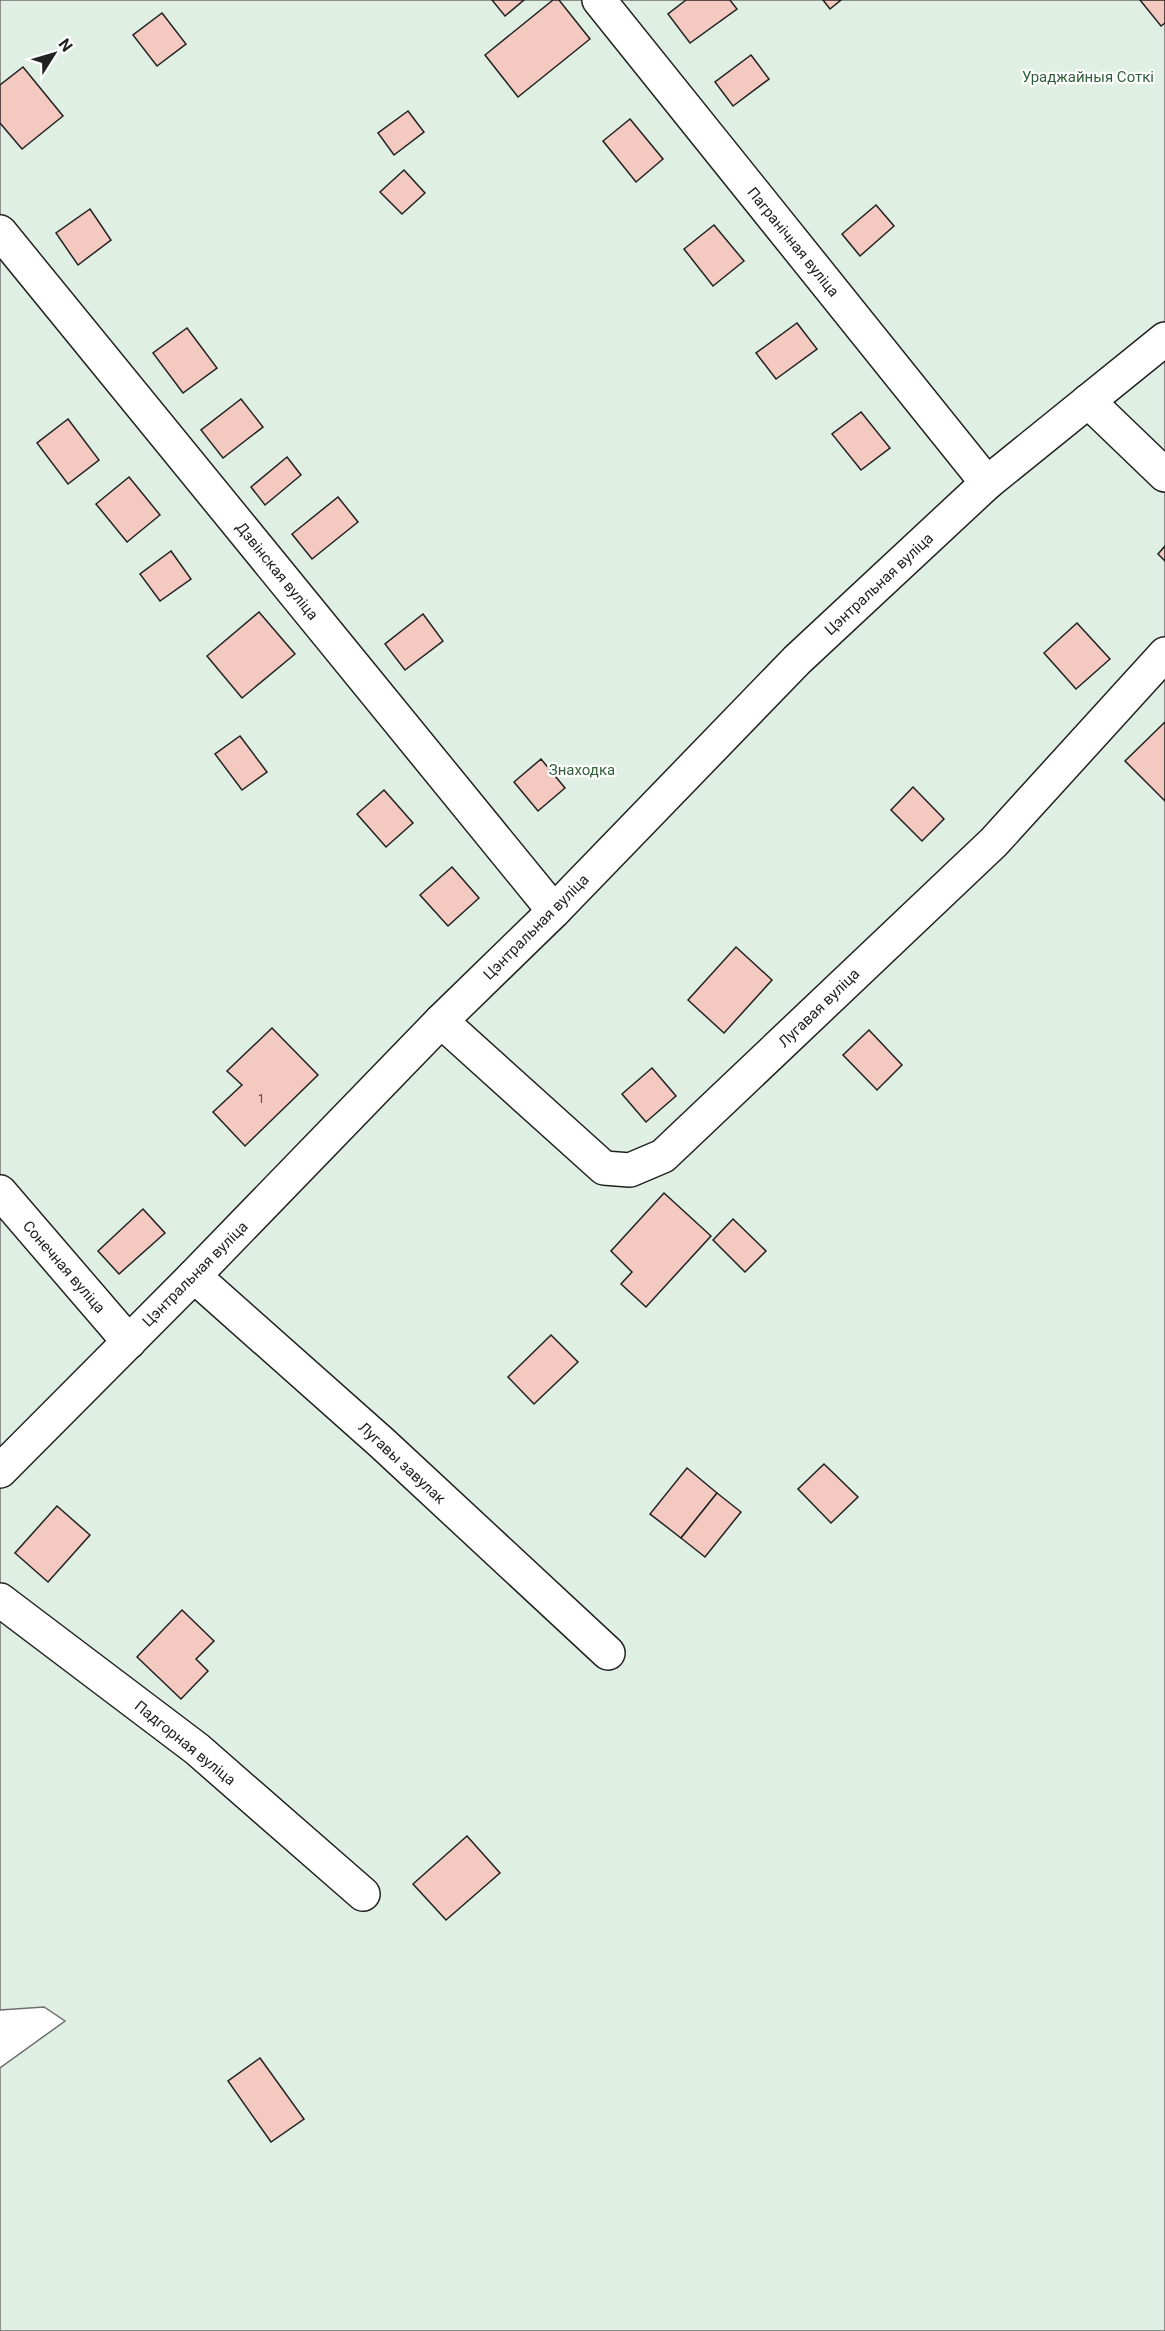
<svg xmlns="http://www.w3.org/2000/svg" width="1165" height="2331" font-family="Roboto,sans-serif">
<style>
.green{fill:#e0efe3;stroke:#6f6f6f;stroke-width:1.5}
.building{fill:#f3c9c0;stroke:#222;stroke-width:1.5}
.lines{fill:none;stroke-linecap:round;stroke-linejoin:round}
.minor-casing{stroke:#222;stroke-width:36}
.minor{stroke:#fff;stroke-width:33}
.labels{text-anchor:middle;stroke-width:4.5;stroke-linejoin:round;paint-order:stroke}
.number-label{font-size:12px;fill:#564c4a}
.park-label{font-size:15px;fill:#2f5e38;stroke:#fff}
.street-label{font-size:15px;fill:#222;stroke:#fff}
</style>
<rect width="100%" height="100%" fill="#fff"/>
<!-- green -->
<path class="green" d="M0,0H1165V2331H0V2068L65,2021L44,2007L0,2010Z"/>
<!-- building -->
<g class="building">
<path d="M492,0H524L505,16Z"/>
<path d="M553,0H559L590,39L518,97L485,55Z"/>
<path d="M686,0H730L737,9L690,43L668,14Z"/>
<path d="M823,0H841L830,9Z"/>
<path d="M1140,0H1165V23L1161,26Z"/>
<path d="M162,13L186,44L157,66L133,35Z"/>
<path d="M751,55L769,79L733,106L715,82Z"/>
<path d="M23,67L63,116L22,149L0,123V85Z"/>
<path d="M408,111L424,132L394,155L378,133Z"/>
<path d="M630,119L663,159L636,182L603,141Z"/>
<path d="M404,170L425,193L402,214L380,192Z"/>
<path d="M876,205L894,226L860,256L842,234Z"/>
<path d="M90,209L111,240L78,265L56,233Z"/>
<path d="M714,225L744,261L713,286L684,249Z"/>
<path d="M797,323L817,349L776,379L756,353Z"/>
<path d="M187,328L217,368L183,393L153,353Z"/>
<path d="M241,399L263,427L223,458L201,430Z"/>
<path d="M861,412L890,448L861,470L832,434Z"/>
<path d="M68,419L99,460L68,484L37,443Z"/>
<path d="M287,457L301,475L265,505L251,487Z"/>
<path d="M129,477L160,515L127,542L96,504Z"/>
<path d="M338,497L358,522L312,559L292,534Z"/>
<path d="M1165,546V561L1158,554Z"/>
<path d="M171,551L191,579L160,601L140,574Z"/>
<path d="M259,612L295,654L242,698L207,656Z"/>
<path d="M423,614L443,641L405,670L385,644Z"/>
<path d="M1077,623L1110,659L1076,689L1044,653Z"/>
<path d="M1165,722V801L1125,761Z"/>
<path d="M240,736L267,772L242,790L215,754Z"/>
<path d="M541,759L565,788L538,811L514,782Z"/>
<path d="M913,787L944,819L922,841L891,810Z"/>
<path d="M384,790L413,823L386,847L357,814Z"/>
<path d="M452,867L479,898L448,926L420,895Z"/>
<path d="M736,947L772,980L724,1033L688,1000Z"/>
<path d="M272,1028L318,1075L245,1146L213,1112L242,1085L227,1071Z"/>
<path d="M869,1030L902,1065L877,1090L843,1055Z"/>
<path d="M652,1068L676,1096L646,1122L622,1094Z"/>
<path d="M664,1193L711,1236L646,1307L621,1284L632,1272L611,1251Z"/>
<path d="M143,1209L165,1233L119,1274L98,1251Z"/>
<path d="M733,1219L766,1251L745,1272L713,1240Z"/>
<path d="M551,1335L578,1362L534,1404L508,1377Z"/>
<path d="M824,1464L858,1497L831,1523L798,1489Z"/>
<path d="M687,1468L717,1493L681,1538L650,1514Z"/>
<path d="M717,1493L741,1512L705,1557L681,1538Z"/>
<path d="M57,1506L90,1535L48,1582L15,1553Z"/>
<path d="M182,1610L214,1641L196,1659L208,1671L181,1699L137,1657Z"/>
<path d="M467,1836L500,1873L446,1920L413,1884Z"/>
<path d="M260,2058L304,2119L271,2142L228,2081Z"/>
</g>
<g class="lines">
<!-- minor casing -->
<g class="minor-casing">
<g id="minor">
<path d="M599,0L987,483"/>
<path d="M0,232L554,911"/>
<path d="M1088,401L1165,475"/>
<path d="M441,1021L604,1168L630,1170L663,1156L994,842L1165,654"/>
<path d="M0,1192L129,1342"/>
<path d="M194,1276L382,1443L608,1653"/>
<path d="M0,1471L194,1276L441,1021L554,911L797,660L987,483L1165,339"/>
<path d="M0,1600L197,1749L363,1894"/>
</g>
</g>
<!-- minor -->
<use href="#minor" class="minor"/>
</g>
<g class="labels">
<!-- number labels -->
<g class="number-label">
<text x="261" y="1103">1</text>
</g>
<!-- park labels -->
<g class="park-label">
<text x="1088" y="82">Ураджайныя Соткі</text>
<text x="582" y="775">Знаходка</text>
</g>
<!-- street labels -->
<g class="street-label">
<text transform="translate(793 242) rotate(51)" y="5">Пагранічная вуліца</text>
<text transform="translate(277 571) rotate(51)" y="5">Дзвінская вуліца</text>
<text transform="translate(879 584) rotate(-43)" y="5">Цэнтральная вуліца</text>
<text transform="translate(536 927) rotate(-45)" y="5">Цэнтральная вуліца</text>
<text transform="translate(819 1008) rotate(-44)" y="5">Лугавая вуліца</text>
<text transform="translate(64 1267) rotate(49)" y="5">Сонечная вуліца</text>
<text transform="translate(195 1274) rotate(-45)" y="5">Цэнтральная вуліца</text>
<text transform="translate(402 1463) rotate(43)" y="5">Лугавы завулак</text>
<text transform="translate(185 1743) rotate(39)" y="5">Падгорная вуліца</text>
</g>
</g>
<!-- north arrow -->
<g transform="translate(54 54) rotate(53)" stroke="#ffffff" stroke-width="4.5" paint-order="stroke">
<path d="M0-4.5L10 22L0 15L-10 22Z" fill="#222222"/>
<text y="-9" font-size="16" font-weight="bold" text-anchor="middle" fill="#222222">N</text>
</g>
</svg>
